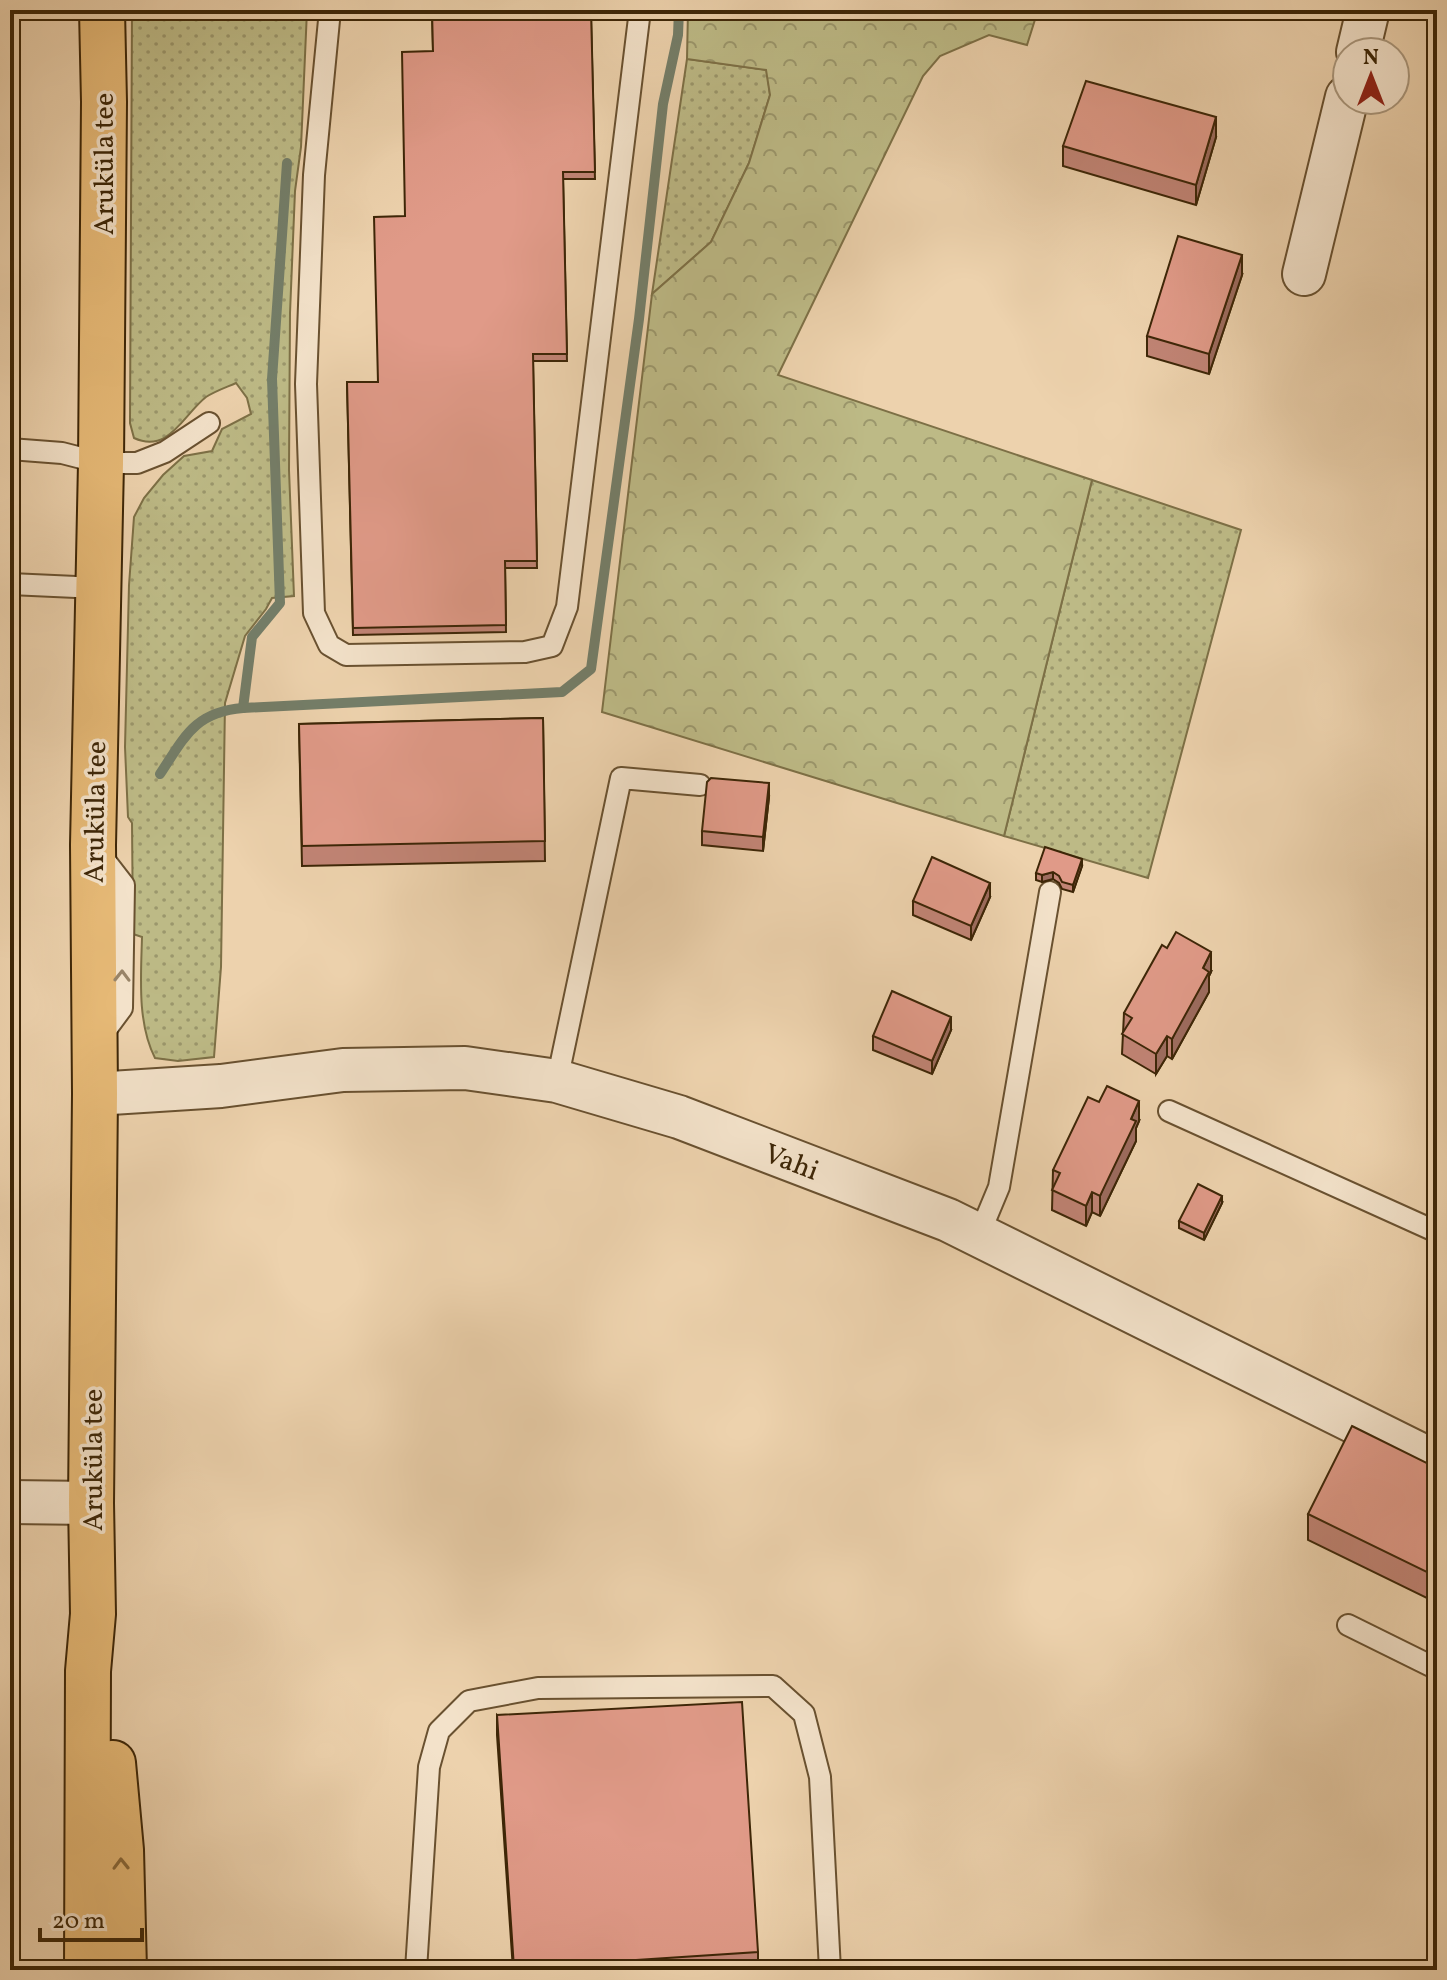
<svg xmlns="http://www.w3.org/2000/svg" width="1447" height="1980" font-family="Vollkorn,serif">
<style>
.grass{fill:url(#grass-dots);stroke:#7d7046;stroke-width:2}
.forest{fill:url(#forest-crowns);stroke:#7d7046;stroke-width:2}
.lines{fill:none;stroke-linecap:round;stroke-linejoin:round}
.stream{stroke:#747e69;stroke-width:10}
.service-casing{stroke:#695130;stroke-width:24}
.minor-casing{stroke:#695130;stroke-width:46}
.trunk-casing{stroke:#3d2607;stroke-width:48}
.service{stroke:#f3e2ca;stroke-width:20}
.minor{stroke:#f3e2ca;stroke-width:42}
.trunk{stroke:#e6b976;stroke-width:44}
.wall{fill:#c18475;stroke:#3d2607;stroke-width:2}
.shaded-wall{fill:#9d6c5f;stroke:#3d2607;stroke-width:2}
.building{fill:#e09a88;stroke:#3d2607;stroke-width:2}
.oneway{stroke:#988468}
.oneway2{stroke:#896839}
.labels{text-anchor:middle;stroke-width:7;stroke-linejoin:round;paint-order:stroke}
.street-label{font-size:28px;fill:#3d2607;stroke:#f3e2ca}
</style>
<defs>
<pattern id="grass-dots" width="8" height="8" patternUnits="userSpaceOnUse" patternTransform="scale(2)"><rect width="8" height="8" fill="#bdba86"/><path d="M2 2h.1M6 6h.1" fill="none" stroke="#9b976c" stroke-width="1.8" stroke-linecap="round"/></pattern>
<pattern id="forest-crowns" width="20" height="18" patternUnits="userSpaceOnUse" patternTransform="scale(2)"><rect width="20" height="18" fill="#bdba86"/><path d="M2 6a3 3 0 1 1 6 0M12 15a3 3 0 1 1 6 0" fill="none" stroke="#9b976c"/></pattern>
</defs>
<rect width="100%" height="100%" fill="#edd2ad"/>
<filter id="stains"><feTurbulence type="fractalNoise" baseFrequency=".0025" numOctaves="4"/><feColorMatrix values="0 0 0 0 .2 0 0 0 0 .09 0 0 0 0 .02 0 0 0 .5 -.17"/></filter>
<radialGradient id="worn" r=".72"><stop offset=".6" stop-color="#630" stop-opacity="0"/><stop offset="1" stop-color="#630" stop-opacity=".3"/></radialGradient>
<!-- grass -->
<g class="grass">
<path d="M132,10H307L301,147L295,191L290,313L289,470L294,596L272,598L266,609L245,636L225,703L221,967L214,1057L178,1061L155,1058C137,1023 141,976 142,937L133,934L132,823L128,817L125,747L129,585L134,517L144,498L163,475L184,456L212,451L222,429L251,414L247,398L236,383C227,387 215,391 206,397C183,415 169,454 134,438L130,423Z"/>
<path d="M687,59L767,70L770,95L749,163L711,242L652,294Z"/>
<path d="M1092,480L1241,530L1148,878L1004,836Z"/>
</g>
<!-- forest -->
<path class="forest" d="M688,10H1038L1027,45L989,35L940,56L923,76L778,375L1092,480L1004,836L602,712L652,294L711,242L749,163L770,95L766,70L687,59Z"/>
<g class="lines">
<!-- stream -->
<g class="stream">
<path d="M243,708L252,637L280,603L272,379L287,163"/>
<path d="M160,774C184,738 194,712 243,708L562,692L591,669L639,319L663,104L678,35L679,10"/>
</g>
<!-- service casing -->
<g class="service-casing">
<g id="service">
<path d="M330,10L314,175L306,384L314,613L329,645L346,655L525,652L552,646L567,607L640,10"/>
<path d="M10,449L62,453L101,463H137L165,452L209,423"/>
<path d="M10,584L98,588"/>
<path d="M100,854L124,885L122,1008L102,1035"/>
<path d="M557,1081L621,778L700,785"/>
<path d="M1169,1111L1437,1232"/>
<path d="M979,1235L999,1187L1050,892"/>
<path d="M1348,1625L1437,1669"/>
<path d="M416,1970L429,1767L439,1731L469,1701L538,1688L773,1686L804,1714L820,1777L830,1970"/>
</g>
</g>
<!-- minor casing -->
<g class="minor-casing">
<g id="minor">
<path d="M1358,52L1368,10"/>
<path d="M1304,274L1347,97"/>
<path d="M95,1094L221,1086L343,1070L465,1068L557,1081L679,1117L948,1220L1437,1463"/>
<path d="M10,1502L91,1503"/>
</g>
</g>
<!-- trunk casing -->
<g class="trunk-casing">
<g id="trunk">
<path d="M113,1763L121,1850L124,1970"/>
<path d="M87,1970L88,1671L93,1614L91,1503L95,1094L93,845L101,463L104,102L102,10"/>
</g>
</g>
<!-- service -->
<use href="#service" class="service"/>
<!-- minor -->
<use href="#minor" class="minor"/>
<!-- trunk -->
<use href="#trunk" class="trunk"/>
</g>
<!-- wall -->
<g class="wall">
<path d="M432,10H620V15L591,16L595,179H563L567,361H533L537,568H505L506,632L353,635L347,382H378L433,51Z"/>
<path d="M1216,137L1196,205L1063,166V146Z"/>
<path d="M1242,275L1209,374L1147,356V336Z"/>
<path d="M543,718L545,861L302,866L299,724Z"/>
<path d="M769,797L763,851L702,845V831Z"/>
<path d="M1082,866L1073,892L1062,889L1059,883L1053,879L1042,882L1036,880V873Z"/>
<path d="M990,897L971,940L913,915V901Z"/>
<path d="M1211,972L1209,976V992L1172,1059L1167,1056L1156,1074L1122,1054L1124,1013Z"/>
<path d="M951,1030L932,1074L873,1050V1036Z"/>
<path d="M1139,1121L1136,1128V1141L1100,1216L1092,1212L1086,1226L1052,1210L1053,1170Z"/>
<path d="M1222,1203L1204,1240L1179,1228V1221Z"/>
<path d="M1437,1468V1603L1308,1540V1514Z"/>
<path d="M497,1715L758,1952V1970H513L497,1735Z"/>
</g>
<!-- shaded-wall -->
<g class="shaded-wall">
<path d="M1216,117V137L1196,205V185Z"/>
<path d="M1242,255V275L1209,374V354Z"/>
<path d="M769,783V797L763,851V837Z"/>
<path d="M1082,859V866L1073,892V885Z"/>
<path d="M1053,872V879L1042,882V875Z"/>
<path d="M990,883V897L971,940V926Z"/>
<path d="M1211,952V972L1209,976V992L1172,1059V1039L1203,968Z"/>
<path d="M951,1017V1030L932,1074V1061Z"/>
<path d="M1167,1036V1056L1156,1074V1054Z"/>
<path d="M1139,1101V1121L1136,1128V1141L1100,1216V1196L1131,1119Z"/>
<path d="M1092,1192V1212L1086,1226V1206Z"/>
<path d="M1222,1196V1203L1204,1240V1233Z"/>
</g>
<!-- building -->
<g class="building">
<path d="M432,10H591L595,172H563L567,354H533L537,561H505L506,625L353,628L347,382H378L374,217L405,216L402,52L433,51Z"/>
<path d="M1086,81L1216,117L1196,185L1063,146Z"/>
<path d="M1178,236L1242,255L1209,354L1147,336Z"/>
<path d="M543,718L545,841L302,846L299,724Z"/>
<path d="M711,778L769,783L763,837L702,831L707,782Z"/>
<path d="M1045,847L1082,859L1073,885L1062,882L1059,876L1053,872L1042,875L1036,873Z"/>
<path d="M932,857L990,883L971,926L913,901Z"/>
<path d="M1176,932L1211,952L1203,968L1209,972L1172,1039L1167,1036L1156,1054L1122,1034L1132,1018L1124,1013L1162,945L1167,948Z"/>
<path d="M892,991L951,1017L932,1061L873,1036Z"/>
<path d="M1107,1086L1139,1101L1131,1119L1136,1121L1100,1196L1092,1192L1086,1206L1052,1190L1060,1173L1053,1170L1088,1097L1099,1102Z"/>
<path d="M1198,1184L1222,1196L1204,1233L1179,1221Z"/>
<path d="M1352,1426L1437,1468V1577L1308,1514Z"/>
<path d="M742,1702L758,1952L514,1968L497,1715Z"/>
</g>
<!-- one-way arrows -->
<defs><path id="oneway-chevron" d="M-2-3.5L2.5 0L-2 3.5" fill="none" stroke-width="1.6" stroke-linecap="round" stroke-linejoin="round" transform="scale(2)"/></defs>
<use class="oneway" href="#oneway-chevron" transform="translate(122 976) rotate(-89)"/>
<use class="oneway2" href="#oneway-chevron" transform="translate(121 1864) rotate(-91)"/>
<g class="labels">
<!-- street labels -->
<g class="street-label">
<text transform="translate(103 164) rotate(-90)" y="10">Aruküla tee</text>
<text transform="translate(94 812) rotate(-89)" y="10">Aruküla tee</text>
<text transform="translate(792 1161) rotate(21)" y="10">Vahi</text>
<text transform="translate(92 1460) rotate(-90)" y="10">Aruküla tee</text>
</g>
</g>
<!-- margin -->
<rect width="1447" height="1980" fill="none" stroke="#edd2ad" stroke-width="40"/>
<rect x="12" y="12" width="1423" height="1956" fill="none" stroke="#3d2607" stroke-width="4"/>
<rect x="20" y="20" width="1407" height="1940" fill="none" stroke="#3d2607" stroke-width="2"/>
<!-- north arrow -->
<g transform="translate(1371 76)"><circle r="38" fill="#f3e2ca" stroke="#aa977c" stroke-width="2"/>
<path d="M0-6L14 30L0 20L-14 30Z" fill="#8f2418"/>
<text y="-12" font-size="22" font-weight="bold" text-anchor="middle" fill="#3d2607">N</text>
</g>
<!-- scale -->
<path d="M40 1928v12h102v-12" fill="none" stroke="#3d2607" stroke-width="4"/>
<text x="52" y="1928" font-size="24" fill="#3d2607" stroke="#f3e2ca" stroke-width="6" paint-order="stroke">20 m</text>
<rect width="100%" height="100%" filter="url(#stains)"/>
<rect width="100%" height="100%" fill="url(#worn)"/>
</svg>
